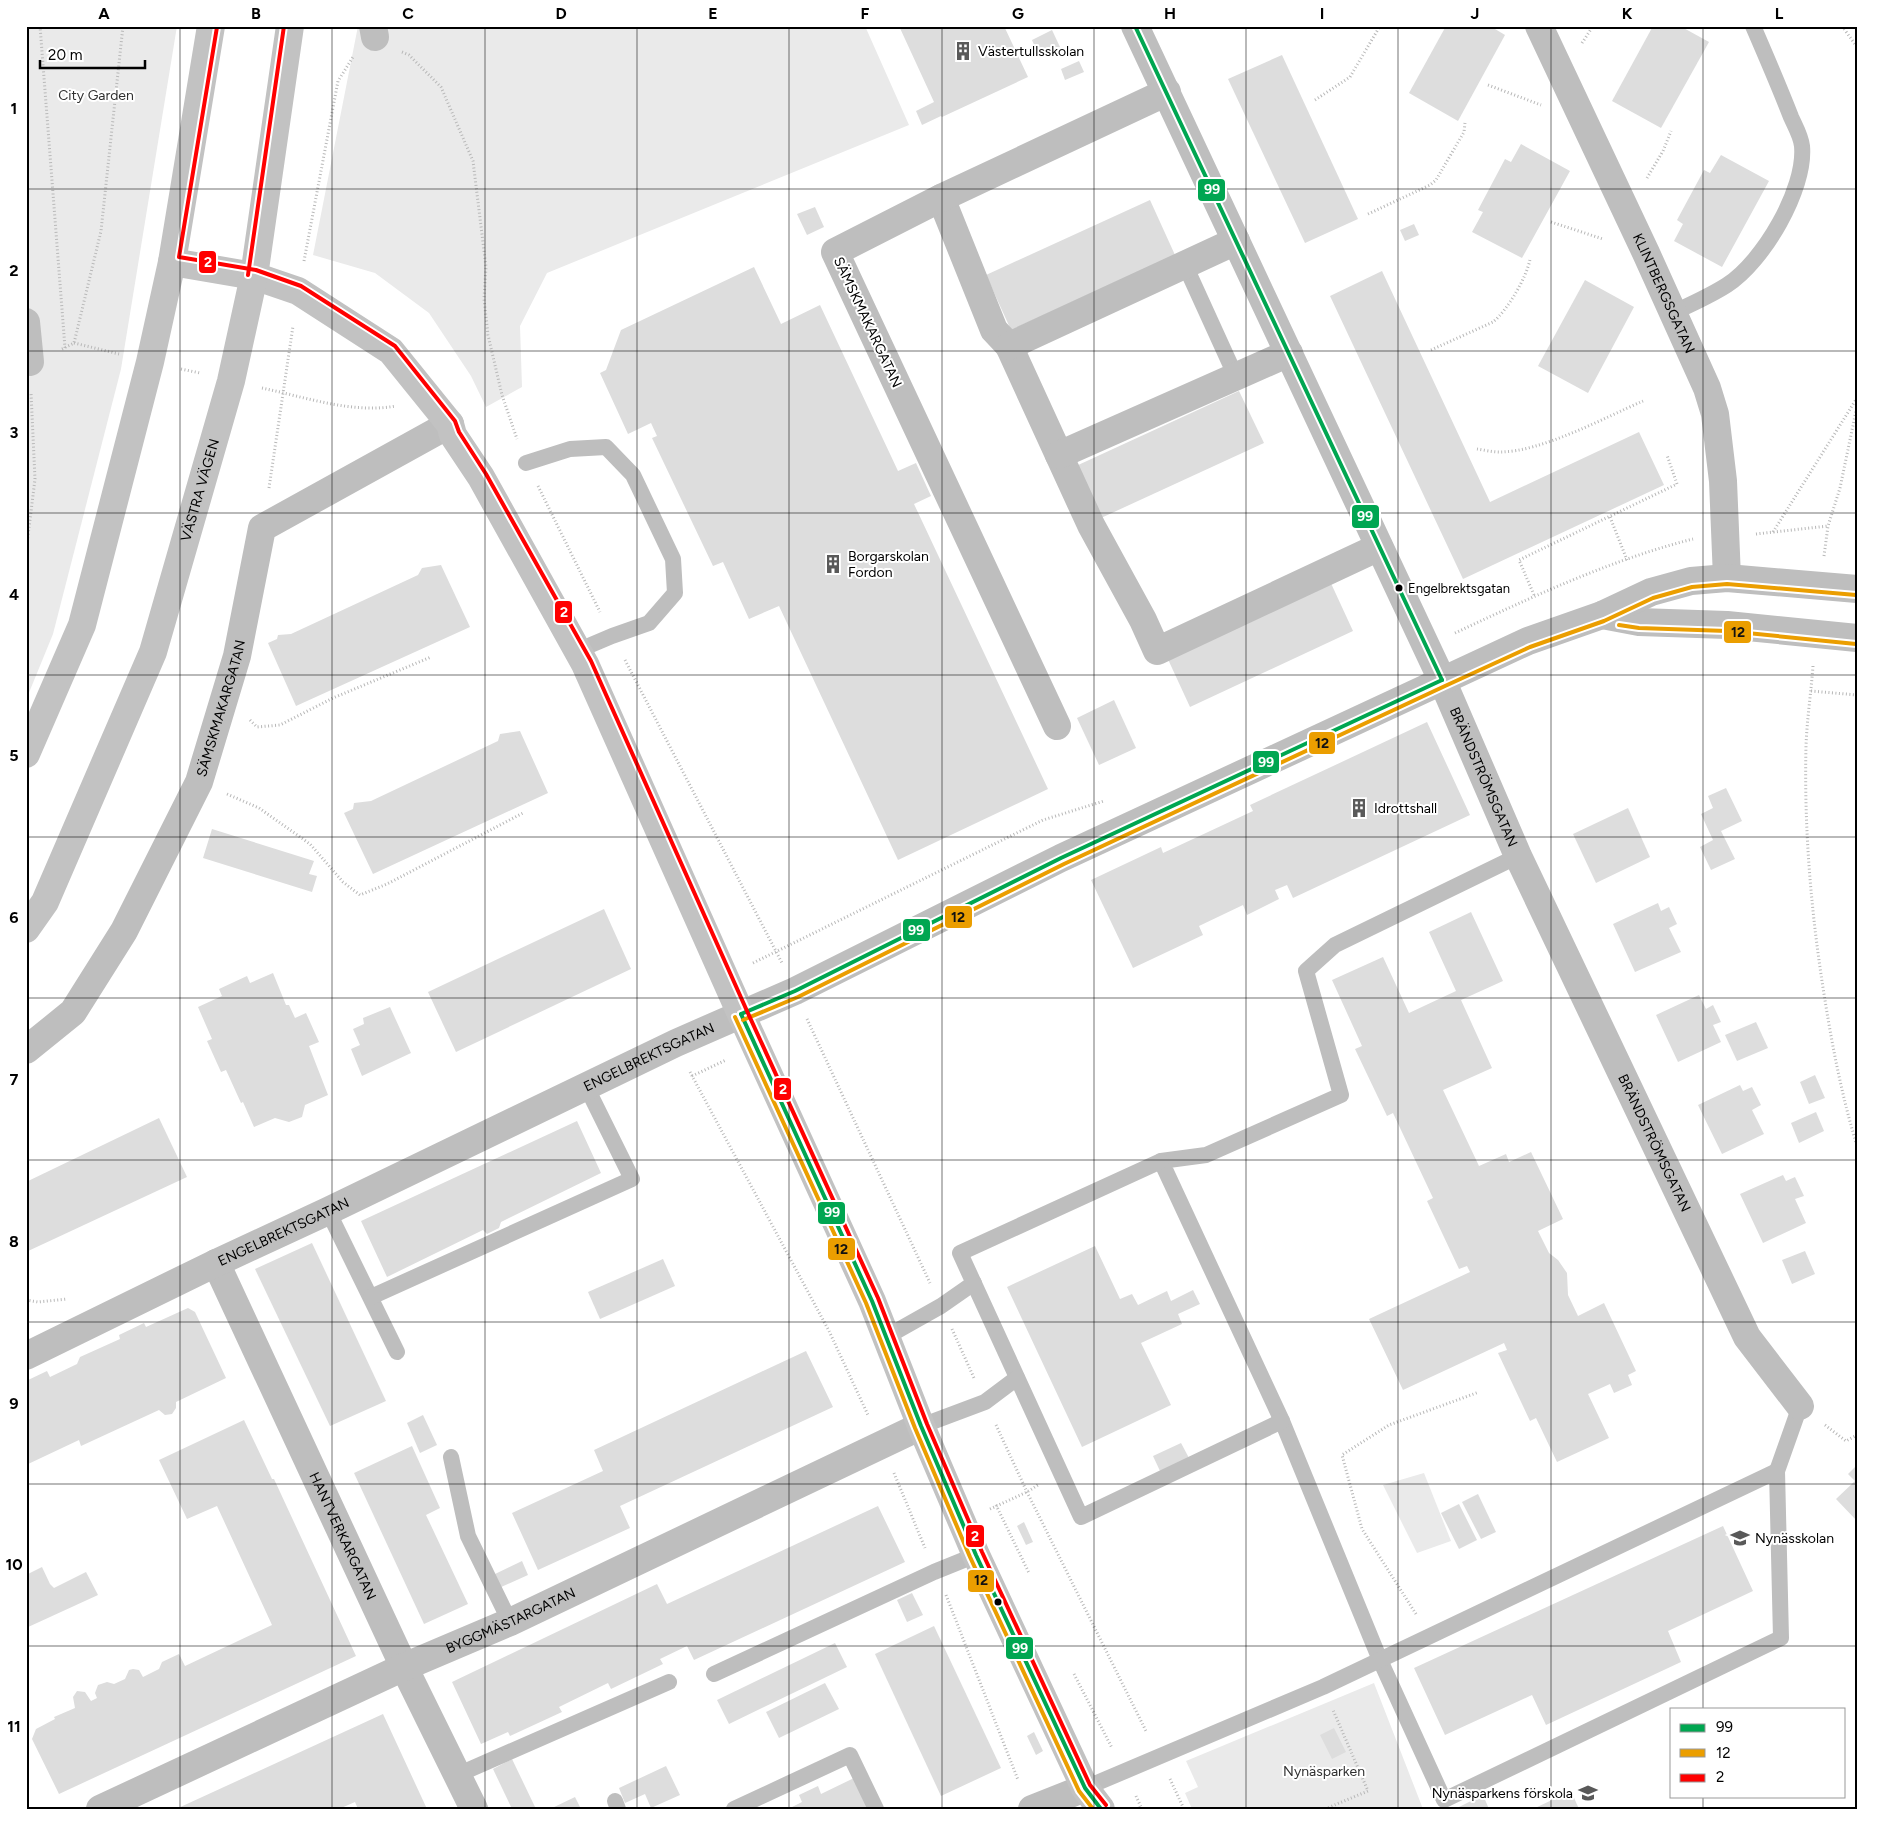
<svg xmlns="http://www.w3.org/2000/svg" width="1883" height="1835" font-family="Figtree,sans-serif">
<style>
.green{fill:#eaeaea}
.building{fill:#ddd}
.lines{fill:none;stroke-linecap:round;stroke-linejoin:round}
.path{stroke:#b8b8b8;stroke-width:3;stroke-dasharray:1 2.5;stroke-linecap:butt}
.lane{stroke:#bebebe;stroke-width:16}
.street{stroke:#bebebe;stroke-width:28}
.secondary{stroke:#c2c2c2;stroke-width:28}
.bus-1-casing{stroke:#fff;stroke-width:8}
.bus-2-casing{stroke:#fff;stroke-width:8}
.bus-3-casing{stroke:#fff;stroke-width:8}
.bus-1{stroke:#00a651;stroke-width:4}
.bus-2{stroke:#eb9e00;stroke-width:4}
.bus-3{stroke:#f00;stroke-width:4}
.grid{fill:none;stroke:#000;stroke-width:1;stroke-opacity:0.55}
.bus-dot{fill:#000;stroke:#fff;stroke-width:2}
.labels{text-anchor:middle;stroke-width:4;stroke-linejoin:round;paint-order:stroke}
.bus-label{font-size:13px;fill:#000;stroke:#fff;text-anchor:start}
.poi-label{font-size:14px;fill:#000;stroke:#fff;text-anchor:start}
.park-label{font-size:14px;fill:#303030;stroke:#fff}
.street-label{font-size:14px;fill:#000;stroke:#fff}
.line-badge{stroke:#fff;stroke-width:2}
.badge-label{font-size:14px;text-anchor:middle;font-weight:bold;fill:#fff}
.pale-badge-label{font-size:14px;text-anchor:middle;font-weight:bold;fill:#111}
.neatline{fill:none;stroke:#000;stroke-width:2}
.grid-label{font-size:16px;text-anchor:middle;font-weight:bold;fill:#000}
</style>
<rect width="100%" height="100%" fill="#fff"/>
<!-- green -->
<g class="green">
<path d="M26,26H177L121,369L53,634L26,700Z"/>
<path d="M358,26H865L909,125L547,273L520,326L522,387L486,407L471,376L429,313L375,273L313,255Z"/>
<path d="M1424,1473L1451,1541L1417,1553L1383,1485Z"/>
<path d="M1374,1683L1423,1809H1192L1185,1793L1198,1787L1186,1761Z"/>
</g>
<!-- building -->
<g class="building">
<path d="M899,26H1004L1028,77L942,117L941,116L922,125L916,111L934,102Z"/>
<path d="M1446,26H1490L1505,35L1458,121L1409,93Z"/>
<path d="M1653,26H1680L1709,42L1661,128L1612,101Z"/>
<path d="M1052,30L1060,47L1039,57L1032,40Z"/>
<path d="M1282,55L1358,219L1305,243L1228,79Z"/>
<path d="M1079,61L1084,72L1065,80L1061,69Z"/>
<path d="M1521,144L1570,171L1522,258L1472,232L1483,212L1478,210L1505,159L1511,162Z"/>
<path d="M1721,155L1769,181L1722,267L1674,241L1683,224L1677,220L1704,170L1710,173Z"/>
<path d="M1150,200L1175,255L1011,330L986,275Z"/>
<path d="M815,207L824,227L807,235L797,214Z"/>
<path d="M1414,224L1419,235L1405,241L1400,230Z"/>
<path d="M754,267L781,324L820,305L898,471L916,463L931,496L914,504L1048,789L898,860L779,606L749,619L723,562L713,566L652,438L657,436L651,423L628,434L600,373L606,370L621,330Z"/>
<path d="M1382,271L1490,502L1639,432L1664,485L1463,579L1330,296Z"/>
<path d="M1585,280L1634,307L1588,393L1538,366Z"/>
<path d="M1239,391L1264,443L1101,518L1076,466Z"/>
<path d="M441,565L470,627L296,706L268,643L277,639L278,635L291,634L418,575L422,568Z"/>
<path d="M1329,579L1353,631L1190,707L1166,655Z"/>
<path d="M1114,700L1136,748L1099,765L1077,718Z"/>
<path d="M1427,722L1470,815L1293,898L1287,885L1275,890L1279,899L1247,915L1243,905L1199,926L1203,935L1133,968L1091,880L1161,847L1163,853L1253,811L1250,805Z"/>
<path d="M520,731L548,793L373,874L344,813L353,809L354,803L371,801L498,741L500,734Z"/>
<path d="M1726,788L1742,821L1721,831L1735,859L1711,870L1700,847L1713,840L1701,814L1713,808L1708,796Z"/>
<path d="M1628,808L1650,857L1596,883L1573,834Z"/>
<path d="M212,829L314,861L309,874L317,876L312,892L203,858Z"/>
<path d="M1658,903L1661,911L1669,907L1677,924L1669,928L1681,952L1635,972L1613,924Z"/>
<path d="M604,909L631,969L456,1052L428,992Z"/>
<path d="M1471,912L1503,981L1461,1000L1492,1068L1443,1090L1479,1166L1506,1154L1509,1162L1531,1152L1563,1219L1538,1231L1549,1253L1558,1260L1567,1273L1568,1295L1578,1316L1604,1303L1636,1371L1628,1375L1632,1385L1614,1393L1610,1384L1588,1394L1609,1438L1557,1462L1536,1418L1530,1421L1498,1353L1507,1350L1504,1343L1403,1390L1369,1319L1470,1272L1467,1266L1459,1269L1427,1201L1433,1198L1393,1113L1387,1116L1355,1049L1362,1046L1332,980L1383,957L1409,1013L1456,991L1429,932Z"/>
<path d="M273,973L286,1005H289L295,1018L306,1013L319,1042L309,1046L328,1095L305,1105L302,1117L289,1122L275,1118L254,1127L243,1102L241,1103L226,1070L221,1072L207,1041L212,1039L198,1007L222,996L219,989L247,976L250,983Z"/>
<path d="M1699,995L1706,1009L1713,1005L1721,1022L1713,1025L1721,1042L1678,1062L1656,1015Z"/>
<path d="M390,1007L411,1053L362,1076L351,1049L360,1045L353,1029L364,1024L363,1018Z"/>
<path d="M1756,1022L1768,1048L1737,1061L1725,1035Z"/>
<path d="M1815,1075L1825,1098L1809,1104L1800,1082Z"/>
<path d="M1740,1085L1743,1091L1752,1087L1761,1105L1752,1110L1764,1134L1722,1154L1698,1105Z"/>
<path d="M1816,1112L1824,1131L1799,1143L1791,1123Z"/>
<path d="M159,1118L187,1177L26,1252V1182Z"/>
<path d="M577,1121L601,1173L501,1222L499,1228L487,1234L483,1230L387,1277L361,1221Z"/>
<path d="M1783,1175L1786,1181L1795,1177L1804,1196L1795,1199L1806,1223L1763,1243L1740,1194Z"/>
<path d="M312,1243L386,1401L330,1426L255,1269Z"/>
<path d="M1095,1246L1120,1299L1132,1294L1138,1305L1167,1291L1171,1301L1193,1290L1200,1304L1178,1314L1182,1324L1141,1343L1171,1405L1082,1447L1007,1287Z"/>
<path d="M1805,1251L1815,1274L1792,1284L1782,1260Z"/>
<path d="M663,1259L675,1286L600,1319L588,1292Z"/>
<path d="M188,1308L195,1312L226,1378L176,1402V1408L172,1414L165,1415L159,1410L81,1446L79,1440L26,1465V1381L47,1371L50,1377L77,1364L80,1357L120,1339L119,1335L144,1323L146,1327Z"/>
<path d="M806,1351L833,1407L620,1506L630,1528L538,1570L512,1513L603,1471L594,1450Z"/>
<path d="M423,1415L437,1445L420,1453L407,1423Z"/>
<path d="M244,1420L272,1479H274L356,1656L59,1794L32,1739L36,1729L55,1719L54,1717L75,1708L73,1697L77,1691L85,1692L91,1701L97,1698L95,1693L98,1685L107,1682L114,1684L125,1679L129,1670L133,1669L139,1670L143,1677L159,1669L162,1662L179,1654L185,1666L272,1625L217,1506L187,1519L159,1460Z"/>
<path d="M1181,1443L1189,1458L1160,1471L1153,1456Z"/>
<path d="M412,1446L440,1508L426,1515L468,1604L424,1624L354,1473Z"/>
<path d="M1857,1465V1521L1836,1499L1855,1481L1848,1474Z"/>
<path d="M1478,1494L1496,1532L1481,1539L1462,1502Z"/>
<path d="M1459,1504L1477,1540L1459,1549L1441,1513Z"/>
<path d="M878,1506L905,1562L694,1660L687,1646L660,1659L663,1664L611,1689L608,1683L559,1707L562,1712L510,1736L508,1732L481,1744L452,1682L657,1584L667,1604Z"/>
<path d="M1024,1522L1033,1542L1026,1545L1017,1526Z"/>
<path d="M1723,1526L1753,1591L1668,1631L1681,1662L1546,1725L1532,1695L1445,1735L1414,1668Z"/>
<path d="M522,1561L528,1575L499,1588L493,1575Z"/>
<path d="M42,1567L50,1584L54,1588L86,1572L98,1595L26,1628V1575Z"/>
<path d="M912,1593L923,1615L907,1622L897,1600Z"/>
<path d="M934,1626L1001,1768L941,1796L875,1654Z"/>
<path d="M835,1643L847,1667L729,1724L717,1700Z"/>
<path d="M825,1683L839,1709L779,1738L766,1712Z"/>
<path d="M383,1714L427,1809H358L355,1802L339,1809H176Z"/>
<path d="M1334,1728L1346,1752L1332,1759L1320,1735Z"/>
<path d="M1034,1732L1043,1751L1036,1755L1027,1736Z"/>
<path d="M512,1759L536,1809H512L493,1769Z"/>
<path d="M666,1766L680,1795L651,1808L645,1794L625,1803L619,1788Z"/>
<path d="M854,1778L868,1809H788L802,1802L799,1795L818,1786L821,1794Z"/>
<path d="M1571,1791L1579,1809H1533Z"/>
<path d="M1483,1795L1489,1809H1455Z"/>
<path d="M575,1797L581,1809H550Z"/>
</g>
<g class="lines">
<!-- path -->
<g class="path">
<path d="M40,26L65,348"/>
<path d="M1842,26L1857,47"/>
<path d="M1582,43L1593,26"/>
<path d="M402,52L409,55L441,87L473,161L486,267L484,299L488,335L502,395L517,439"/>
<path d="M1488,85L1541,105"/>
<path d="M1315,100L1350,77L1380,26"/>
<path d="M1647,178L1663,151L1671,131"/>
<path d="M1368,214L1430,185L1436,180L1464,132L1465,123"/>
<path d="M1551,222L1603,239"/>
<path d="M304,261L338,81L353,57"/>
<path d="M74,343L119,354"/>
<path d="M62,349L74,343L101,231L123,26"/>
<path d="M1431,350L1493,322C1507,311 1527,277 1530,259"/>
<path d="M181,369L200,373"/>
<path d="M262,388C305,397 352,414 396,406"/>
<path d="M1477,449C1484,450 1492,452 1500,452C1541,452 1604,418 1643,401"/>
<path d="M538,486L600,612"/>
<path d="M269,488L293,326"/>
<path d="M1610,517L1627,560"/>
<path d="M1773,532L1857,398"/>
<path d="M1756,534L1828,526"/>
<path d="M26,552L35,479L31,393"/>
<path d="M1824,556L1828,526L1840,488L1857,406"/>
<path d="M1534,595L1519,560L1677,484L1667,455"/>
<path d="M1455,633C1532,597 1610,560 1693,539"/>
<path d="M625,660L782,963"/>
<path d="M1813,666C1811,693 1807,719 1806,746C1804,829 1811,912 1824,994C1832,1045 1842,1097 1857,1146"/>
<path d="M1811,691L1857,695"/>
<path d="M250,720L257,727L280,725L333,698L431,657"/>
<path d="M227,794L259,808L310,844L343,882L360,895L387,884L523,813"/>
<path d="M753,963L1043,820L1104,801"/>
<path d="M807,1019L930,1283"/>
<path d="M690,1072L829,1331L868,1415"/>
<path d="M692,1076L726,1060"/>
<path d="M26,1300L38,1302L67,1299"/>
<path d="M952,1329L974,1378"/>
<path d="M996,1425L1027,1492L1147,1733"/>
<path d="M1825,1425L1846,1441L1857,1435"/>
<path d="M894,1473L925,1548"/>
<path d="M996,1505L1029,1573"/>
<path d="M990,1509L1027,1492L1038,1485"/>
<path d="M946,1595L1018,1780"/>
<path d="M1416,1614L1362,1529L1342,1455L1389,1425L1479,1392"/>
<path d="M1074,1674L1112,1748"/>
<path d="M1170,1779L1184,1809"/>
<path d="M1136,1796L1141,1807L1137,1809"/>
<path d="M1325,1809L1368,1791L1333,1710"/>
</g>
<!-- lane -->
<g class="lane">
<path d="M1185,265L1236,377"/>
<path d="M1673,313C1691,304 1710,296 1727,285C1763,262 1806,189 1802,146C1801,136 1795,126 1791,117C1779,86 1766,56 1753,26"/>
<path d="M526,463L570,449L606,447L633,475L673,559L675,593L649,623L612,636L579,650"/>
<path d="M1518,856L1335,945L1306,971L1341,1095L1206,1155L1161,1161L1282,1421L1380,1660L1444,1800L1781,1638L1777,1471L1800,1406"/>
<path d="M1161,1161L960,1253L1081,1517L1282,1421"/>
<path d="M328,1211L397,1352"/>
<path d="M371,1297L632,1179L586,1086"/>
<path d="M886,1337L941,1306L974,1283"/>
<path d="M921,1426L985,1402L1017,1378"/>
<path d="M451,1457L468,1536L510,1622"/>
<path d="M714,1674L934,1572L976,1555"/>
<path d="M457,1775L669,1682"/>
<path d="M1085,1788L1323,1687L1777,1471"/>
<path d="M615,1801L618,1809"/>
<path d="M734,1809L850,1755L876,1809"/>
</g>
<!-- street -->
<g class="street">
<path d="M373,26L375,37"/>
<path id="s1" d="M1135,26L1442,680L1518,856L1747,1337L1800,1406"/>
<path id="s2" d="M1539,26L1646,253L1707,388L1715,414L1723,481L1727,578"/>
<path d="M941,198L994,330L1009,346L1091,525L1143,620L1157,651L1379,547"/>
<path d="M26,322L30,362"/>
<path d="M1009,346L1236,241"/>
<path d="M1059,455L1289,353"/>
<path d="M1602,615L1639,622L1727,625L1857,638"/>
<path d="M1057,726L835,252L941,198L1167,92"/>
<path id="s3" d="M26,1050L73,1012L124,931L199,782L237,656L262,528L450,424"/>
<path id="s4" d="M216,1263L404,1667L474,1809"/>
<path id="s5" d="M26,1356L216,1263L328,1211L676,1043L795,991L1061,858L1528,641L1602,615L1651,592L1691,581L1727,578L1857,589"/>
<path id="s6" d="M100,1809L404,1667L510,1622L921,1426"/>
<path d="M1032,1809L1085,1788"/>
</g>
<!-- secondary -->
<g class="secondary">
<path d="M172,262L254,276L298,291L391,351L450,424L453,435L481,477L585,664L741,1014L872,1301L921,1426L976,1555L1085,1788L1101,1809"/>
<path d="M26,754L82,625L150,362L172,262L211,26"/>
<path id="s7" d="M26,929L45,902L153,652L231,381L254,276L290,26"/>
</g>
<!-- bus-1 casing -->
<g class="bus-1-casing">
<g id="bus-1">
<path d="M1135,26L1442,680"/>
<path d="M741,1014L872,1301L921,1426L976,1555L1085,1788L1101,1809"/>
<path d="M741,1014L795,991L1061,858L1442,680"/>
</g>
</g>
<!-- bus-2 casing -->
<g class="bus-2-casing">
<g id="bus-2">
<path d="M1619,625L1639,628L1727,631L1856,644"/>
<path d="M735,1017L866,1303L915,1428L970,1557L1079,1791L1093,1809"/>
<path d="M743,1020L798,997L1064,864L1445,686L1530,647L1604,621L1653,598L1692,587L1727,584L1856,595"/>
</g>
</g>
<!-- bus-3 casing -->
<g class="bus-3-casing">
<g id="bus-3">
<path d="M217,27L179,257L256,270L301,286L395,346L455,421L459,432L486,474L591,661L747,1011L878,1298L927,1424L982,1552L1090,1785L1106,1805"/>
<path d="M248,275L284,26"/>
</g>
</g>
<!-- bus-1 -->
<use href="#bus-1" class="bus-1"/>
<!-- bus-2 -->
<use href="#bus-2" class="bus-2"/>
<!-- bus-3 -->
<use href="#bus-3" class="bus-3"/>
</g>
<!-- grid -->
<path class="grid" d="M180,26V1809M332,26V1809M485,26V1809M637,26V1809M789,26V1809M942,26V1809M1094,26V1809M1246,26V1809M1398,26V1809M1551,26V1809M1703,26V1709M26,189H1857M26,351H1857M26,513H1857M26,675H1857M26,837H1857M26,998H1857M26,1160H1857M26,1322H1857M26,1484H1857M26,1646H1857M1703,1796V1809"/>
<!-- icons -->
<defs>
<g id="building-bare" transform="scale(1.5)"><path d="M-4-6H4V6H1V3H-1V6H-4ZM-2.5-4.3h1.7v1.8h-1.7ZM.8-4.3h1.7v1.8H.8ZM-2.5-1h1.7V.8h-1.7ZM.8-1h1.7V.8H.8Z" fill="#595959" stroke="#fff" stroke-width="2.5" paint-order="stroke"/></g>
<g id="school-bare" transform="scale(1.5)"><path d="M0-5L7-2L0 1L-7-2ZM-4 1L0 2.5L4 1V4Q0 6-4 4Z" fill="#595959" stroke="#fff" stroke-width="2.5" paint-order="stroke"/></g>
</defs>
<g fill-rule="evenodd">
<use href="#building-bare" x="963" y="51"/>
<use href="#building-bare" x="833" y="564"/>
<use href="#building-bare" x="1359" y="808"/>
<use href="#school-bare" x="1740" y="1538"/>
<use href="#school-bare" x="1588" y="1793"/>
</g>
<!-- markers -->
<g class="bus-dot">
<circle cx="1399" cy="588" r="4.5"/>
<circle cx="998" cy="1602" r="4.5"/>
</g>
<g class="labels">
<!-- bus labels -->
<g class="bus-label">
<text x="1408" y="593">Engelbrektsgatan</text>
</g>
<!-- poi labels -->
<g class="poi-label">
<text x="978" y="56">Västertullsskolan</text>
<text x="848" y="561">Borgarskolan<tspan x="848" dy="16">Fordon</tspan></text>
<text x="1374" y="813">Idrottshall</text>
<text x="1755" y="1543">Nynässkolan</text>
<text x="1573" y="1798" text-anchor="end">Nynäsparkens förskola</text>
</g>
<!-- park labels -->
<g class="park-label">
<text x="96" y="100">City Garden</text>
<text x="1324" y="1776">Nynäsparken</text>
</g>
<!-- street labels -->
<g class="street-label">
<text dy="5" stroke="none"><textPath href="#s2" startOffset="295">KLINTBERGSGATAN</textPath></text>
<text transform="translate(868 322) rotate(65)" y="5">SÄMSKMAKARGATAN</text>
<text dy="5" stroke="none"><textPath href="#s7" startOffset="474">VÄSTRA VÄGEN</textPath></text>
<text dy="5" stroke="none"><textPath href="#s3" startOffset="400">SÄMSKMAKARGATAN</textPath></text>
<text dy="5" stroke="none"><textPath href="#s1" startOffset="828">BRÄNDSTRÖMSGATAN</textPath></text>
<text dy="5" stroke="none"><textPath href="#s5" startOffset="691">ENGELBREKTSGATAN</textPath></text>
<text dy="5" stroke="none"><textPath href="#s1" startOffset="1232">BRÄNDSTRÖMSGATAN</textPath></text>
<text dy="5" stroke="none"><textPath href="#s5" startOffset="286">ENGELBREKTSGATAN</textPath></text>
<text dy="5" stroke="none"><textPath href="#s4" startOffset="301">HANTVERKARGATAN</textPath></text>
<text dy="5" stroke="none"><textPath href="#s6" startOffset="452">BYGGMÄSTARGATAN</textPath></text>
</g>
</g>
<g class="line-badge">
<rect x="1197" y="178" width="29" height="24" rx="5" fill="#00a651"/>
<rect x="198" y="250" width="19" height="24" rx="5" fill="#f00"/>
<rect x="1351" y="504" width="29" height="25" rx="5" fill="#00a651"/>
<rect x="554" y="600" width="19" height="24" rx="5" fill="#f00"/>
<rect x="1723" y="620" width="29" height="24" rx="5" fill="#eb9e00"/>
<rect x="1308" y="731" width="28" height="24" rx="5" fill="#eb9e00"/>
<rect x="1252" y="750" width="28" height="24" rx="5" fill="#00a651"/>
<rect x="944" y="905" width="29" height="24" rx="5" fill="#eb9e00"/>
<rect x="902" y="918" width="29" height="24" rx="5" fill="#00a651"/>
<rect x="773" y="1077" width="19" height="24" rx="5" fill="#f00"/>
<rect x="817" y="1201" width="29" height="24" rx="5" fill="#00a651"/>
<rect x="827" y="1237" width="29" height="24" rx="5" fill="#eb9e00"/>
<rect x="965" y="1524" width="20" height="24" rx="5" fill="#f00"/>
<rect x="967" y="1569" width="28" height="24" rx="5" fill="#eb9e00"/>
<rect x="1005" y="1636" width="29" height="24" rx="5" fill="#00a651"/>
</g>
<g class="badge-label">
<text x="1212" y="194">99</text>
<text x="208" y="267">2</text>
<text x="1365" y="521">99</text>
<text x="564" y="617">2</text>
<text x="1266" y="767">99</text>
<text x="916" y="935">99</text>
<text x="783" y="1094">2</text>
<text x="832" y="1217">99</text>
<text x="975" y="1541">2</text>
<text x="1020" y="1653">99</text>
</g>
<g class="pale-badge-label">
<text x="1738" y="637">12</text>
<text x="1322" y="748">12</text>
<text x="958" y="922">12</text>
<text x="841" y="1254">12</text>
<text x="981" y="1585">12</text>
</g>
<!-- border -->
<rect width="1883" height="1835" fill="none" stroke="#ffffff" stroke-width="55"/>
<!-- legend -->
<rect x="1670" y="1708" width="175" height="90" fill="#ffffff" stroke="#999999"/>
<rect x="1680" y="1724" width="25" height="8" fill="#00a651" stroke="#999999"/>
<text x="1716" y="1732" font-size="15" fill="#000000">99</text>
<rect x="1680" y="1749" width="25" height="8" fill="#eb9e00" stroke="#999999"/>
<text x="1716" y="1758" font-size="15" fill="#000000">12</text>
<rect x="1680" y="1774" width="25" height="8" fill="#ff0000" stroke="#999999"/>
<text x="1716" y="1782" font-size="15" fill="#000000">2</text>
<!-- scale -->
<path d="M40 60v8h105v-8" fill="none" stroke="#000000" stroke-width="2.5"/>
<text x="48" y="60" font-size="15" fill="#000000" stroke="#ffffff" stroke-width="4" paint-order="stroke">20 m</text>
<rect x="28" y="28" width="1828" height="1780" class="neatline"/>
<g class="grid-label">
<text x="104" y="19">A</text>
<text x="256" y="19">B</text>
<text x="408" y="19">C</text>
<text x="561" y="19">D</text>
<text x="713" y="19">E</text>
<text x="865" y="19">F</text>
<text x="1018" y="19">G</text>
<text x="1170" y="19">H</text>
<text x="1322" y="19">I</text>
<text x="1475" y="19">J</text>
<text x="1627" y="19">K</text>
<text x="1779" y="19">L</text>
<text x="14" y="114">1</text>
<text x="14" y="276">2</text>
<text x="14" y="438">3</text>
<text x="14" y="600">4</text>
<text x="14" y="761">5</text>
<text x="14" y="923">6</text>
<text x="14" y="1085">7</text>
<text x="14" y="1247">8</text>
<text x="14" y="1409">9</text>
<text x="14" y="1570">10</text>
<text x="14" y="1732">11</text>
</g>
</svg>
